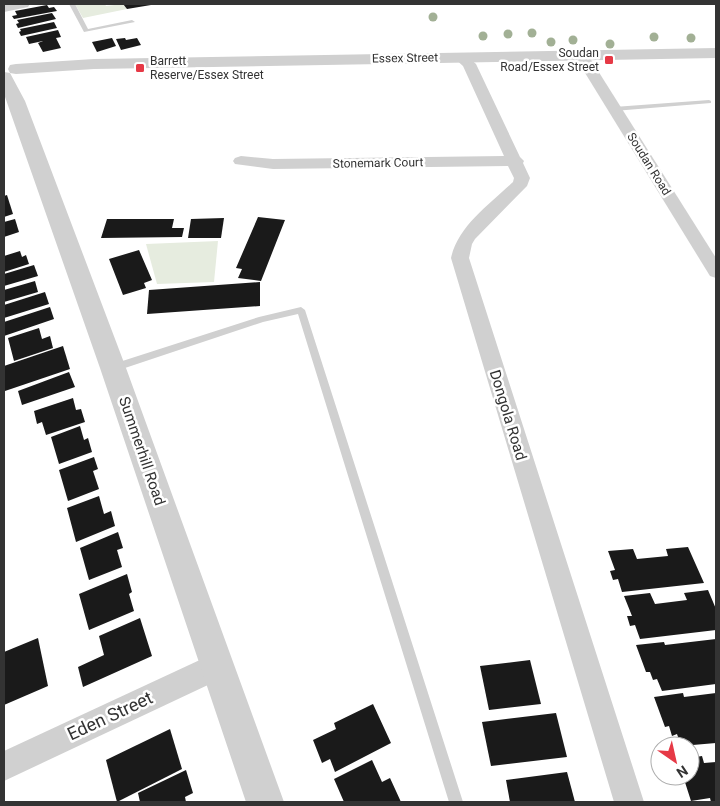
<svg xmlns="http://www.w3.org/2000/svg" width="720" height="806" font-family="Roboto,sans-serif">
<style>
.green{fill:#e6ecdf}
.building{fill:#1a1a1a}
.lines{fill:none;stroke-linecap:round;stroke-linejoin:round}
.service{fill:#d0d0d0;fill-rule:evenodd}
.minor{fill:#d0d0d0;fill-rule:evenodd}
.tertiary{fill:#d0d0d0;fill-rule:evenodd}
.tree{fill:#a2b095}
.poi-dot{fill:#e63946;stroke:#fff;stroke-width:2}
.labels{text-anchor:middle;stroke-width:5;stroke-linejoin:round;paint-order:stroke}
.far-poi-label{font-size:12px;fill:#333;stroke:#fff;text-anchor:end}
.far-street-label{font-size:12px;fill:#333;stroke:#fff}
.street-label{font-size:15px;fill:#333;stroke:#fff}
.near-street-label{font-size:18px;fill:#333;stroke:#fff}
</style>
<rect width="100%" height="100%" fill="#fff"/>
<!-- green -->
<g class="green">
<path d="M75,4H105L106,6L123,4L127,9L83,18Z"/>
<path d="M218,241L214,282L157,284L146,244Z"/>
</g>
<!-- building -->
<g class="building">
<path d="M123,4H151V5L127,9Z"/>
<path d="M47,5L49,8L54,7L57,11L14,19L12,16L17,15L15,11Z"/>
<path d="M52,13L56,19L18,28L16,24L19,23L17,20Z"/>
<path d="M54,22L57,28L21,36L19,32L21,31L20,29Z"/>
<path d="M58,30L61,37L56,38L61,48L43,52L38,43L43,41L29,44L26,37Z"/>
<path d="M112,38L116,46L97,52L92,42Z"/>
<path d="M125,38L126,40L137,38L141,45L121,50L116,39Z"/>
<path d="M7,195L13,214L4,217V196Z"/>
<path d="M258,217L285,220L261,281L238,278L242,269L236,268Z"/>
<path d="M224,218L221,238H188L191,219Z"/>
<path d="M15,219L19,232L4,237V222Z"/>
<path d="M107,219H174L172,228H184L182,237L101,238Z"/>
<path d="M139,250L152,280L144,283L146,288L123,295L109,259Z"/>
<path d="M20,251L22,257L26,255L29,264L4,272V256Z"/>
<path d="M34,265L38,276L4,286V274Z"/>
<path d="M35,281L38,292L4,302V290Z"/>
<path d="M260,282V306L147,314L149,290Z"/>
<path d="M45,292L49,304L4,318V305Z"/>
<path d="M50,307L54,319L4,336V322Z"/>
<path d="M39,328L42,339L50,336L53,348L14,361L8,338Z"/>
<path d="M63,346L70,369L5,391L4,366Z"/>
<path d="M69,372L75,387L22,405L18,391Z"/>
<path d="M73,398L76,410L81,409L85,422L46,435L42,422L37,424L34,411Z"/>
<path d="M80,426L84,440L88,438L92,452L59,464L51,437Z"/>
<path d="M94,457L98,469L93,471L99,489L68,501L59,470Z"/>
<path d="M99,496L104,514L111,511L115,526L76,542L67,508Z"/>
<path d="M118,532L123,548L117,550L122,567L89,580L80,548Z"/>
<path d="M688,547L704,583L622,592L618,579L613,580L610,571L615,570L608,551L633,549L637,559L668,556L666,549Z"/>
<path d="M127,574L132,592L129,594L134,611L89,630L79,594Z"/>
<path d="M708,590L716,609V630L640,639L635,625L630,626L627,616H632L624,596L650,593L655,604L687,600L684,593Z"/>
<path d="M140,618L152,656L83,687L78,667L104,655L99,636Z"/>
<path d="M38,638L48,686L4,705V652Z"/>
<path d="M716,639V684L662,691L657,679L653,680L650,672H646L636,645L664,642L665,645Z"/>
<path d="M530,660L541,704L489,710L480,666Z"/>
<path d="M683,693L684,697L716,693V743L681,746L677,734L672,736L669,726L665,727L654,697Z"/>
<path d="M373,704L391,743L335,772L330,759L322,763L313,740L336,729L334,723Z"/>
<path d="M556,713L567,757L491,766L482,722Z"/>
<path d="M170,729L182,769L117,802L106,760Z"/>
<path d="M702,756L704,763L716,762V802H711L710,798L691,801L683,776H690V758Z"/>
<path d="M372,760L382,782L390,778L401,802H344L334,779Z"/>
<path d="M186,770L193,793L185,797L186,802H140L138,793Z"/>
<path d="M567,772L575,802H510L506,780Z"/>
</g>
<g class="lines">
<!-- service -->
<g class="service">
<path d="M69,4H75L88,29L132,20L135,22L84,32Z"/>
<path d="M709,100L711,101V103L614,111L611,109L614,107Z"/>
<path d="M301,307L305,310L463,802H449L298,314L263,322L113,372L108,368L110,365L259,317Z"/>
</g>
<!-- minor -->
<g class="minor">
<path d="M4,4H30L28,7L4,12Z"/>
<path d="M581,51L588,55L716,258V278L710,276L574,55Z"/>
<path d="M460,53L465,54L476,64L520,157L524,161L523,163L530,178L527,186L475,239L472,244L469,258L644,802H614L451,258C458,226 490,204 513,182L514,178L508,166L273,169L235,164L233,161L235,158L241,156L273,159L504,156L463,66L453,57Z"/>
<path d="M217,652L227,656L231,666L227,676L4,781V751Z"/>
</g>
<!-- tertiary -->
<g class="tertiary">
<path d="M716,48V58L94,69L16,74L10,73L8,69L10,65L16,64L94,59Z"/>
<path d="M4,72L10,73L25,101L126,368L284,802H246L100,368L4,94Z"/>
</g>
</g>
<!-- trees -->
<g class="tree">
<circle cx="433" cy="17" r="4.5"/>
<circle cx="532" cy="33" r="4.5"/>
<circle cx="508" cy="34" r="4.5"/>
<circle cx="483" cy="36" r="4.5"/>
<circle cx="654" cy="37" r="4.5"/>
<circle cx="691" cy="38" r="4.5"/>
<circle cx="573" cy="40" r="4.5"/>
<circle cx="551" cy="42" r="4.5"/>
<circle cx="610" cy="44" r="4.5"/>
</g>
<!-- markers -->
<g class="poi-dot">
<rect x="604" y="55" width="10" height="10" rx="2.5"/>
<rect x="135" y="63" width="10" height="10" rx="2.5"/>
</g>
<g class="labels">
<!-- far-poi labels -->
<g class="far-poi-label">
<text x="599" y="57">Soudan<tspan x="599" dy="14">Road/Essex Street</tspan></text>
<text x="150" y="65" text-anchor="start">Barrett<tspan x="150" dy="14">Reserve/Essex Street</tspan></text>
</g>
<!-- far-street labels -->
<g class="far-street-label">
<text transform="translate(405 58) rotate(-1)" y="4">Essex Street</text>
<text transform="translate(378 163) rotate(-1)" y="4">Stonemark Court</text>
<text transform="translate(649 164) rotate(58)" y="4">Soudan Road</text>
</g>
<!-- street labels -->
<g class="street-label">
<text transform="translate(508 415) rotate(73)" y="5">Dongola Road</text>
<text transform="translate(142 451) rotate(71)" y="5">Summerhill Road</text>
</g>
<!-- near-street labels -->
<g class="near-street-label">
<text transform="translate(110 716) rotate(-25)" y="6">Eden Street</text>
</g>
</g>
<!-- border -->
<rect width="720" height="806" fill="none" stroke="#333333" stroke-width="10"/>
<!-- north arrow -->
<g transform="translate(675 761) rotate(146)"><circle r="24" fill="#ffffff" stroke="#adadad"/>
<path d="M0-4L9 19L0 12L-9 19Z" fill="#e63946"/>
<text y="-8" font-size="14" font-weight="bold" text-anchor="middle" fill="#333333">N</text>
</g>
</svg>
